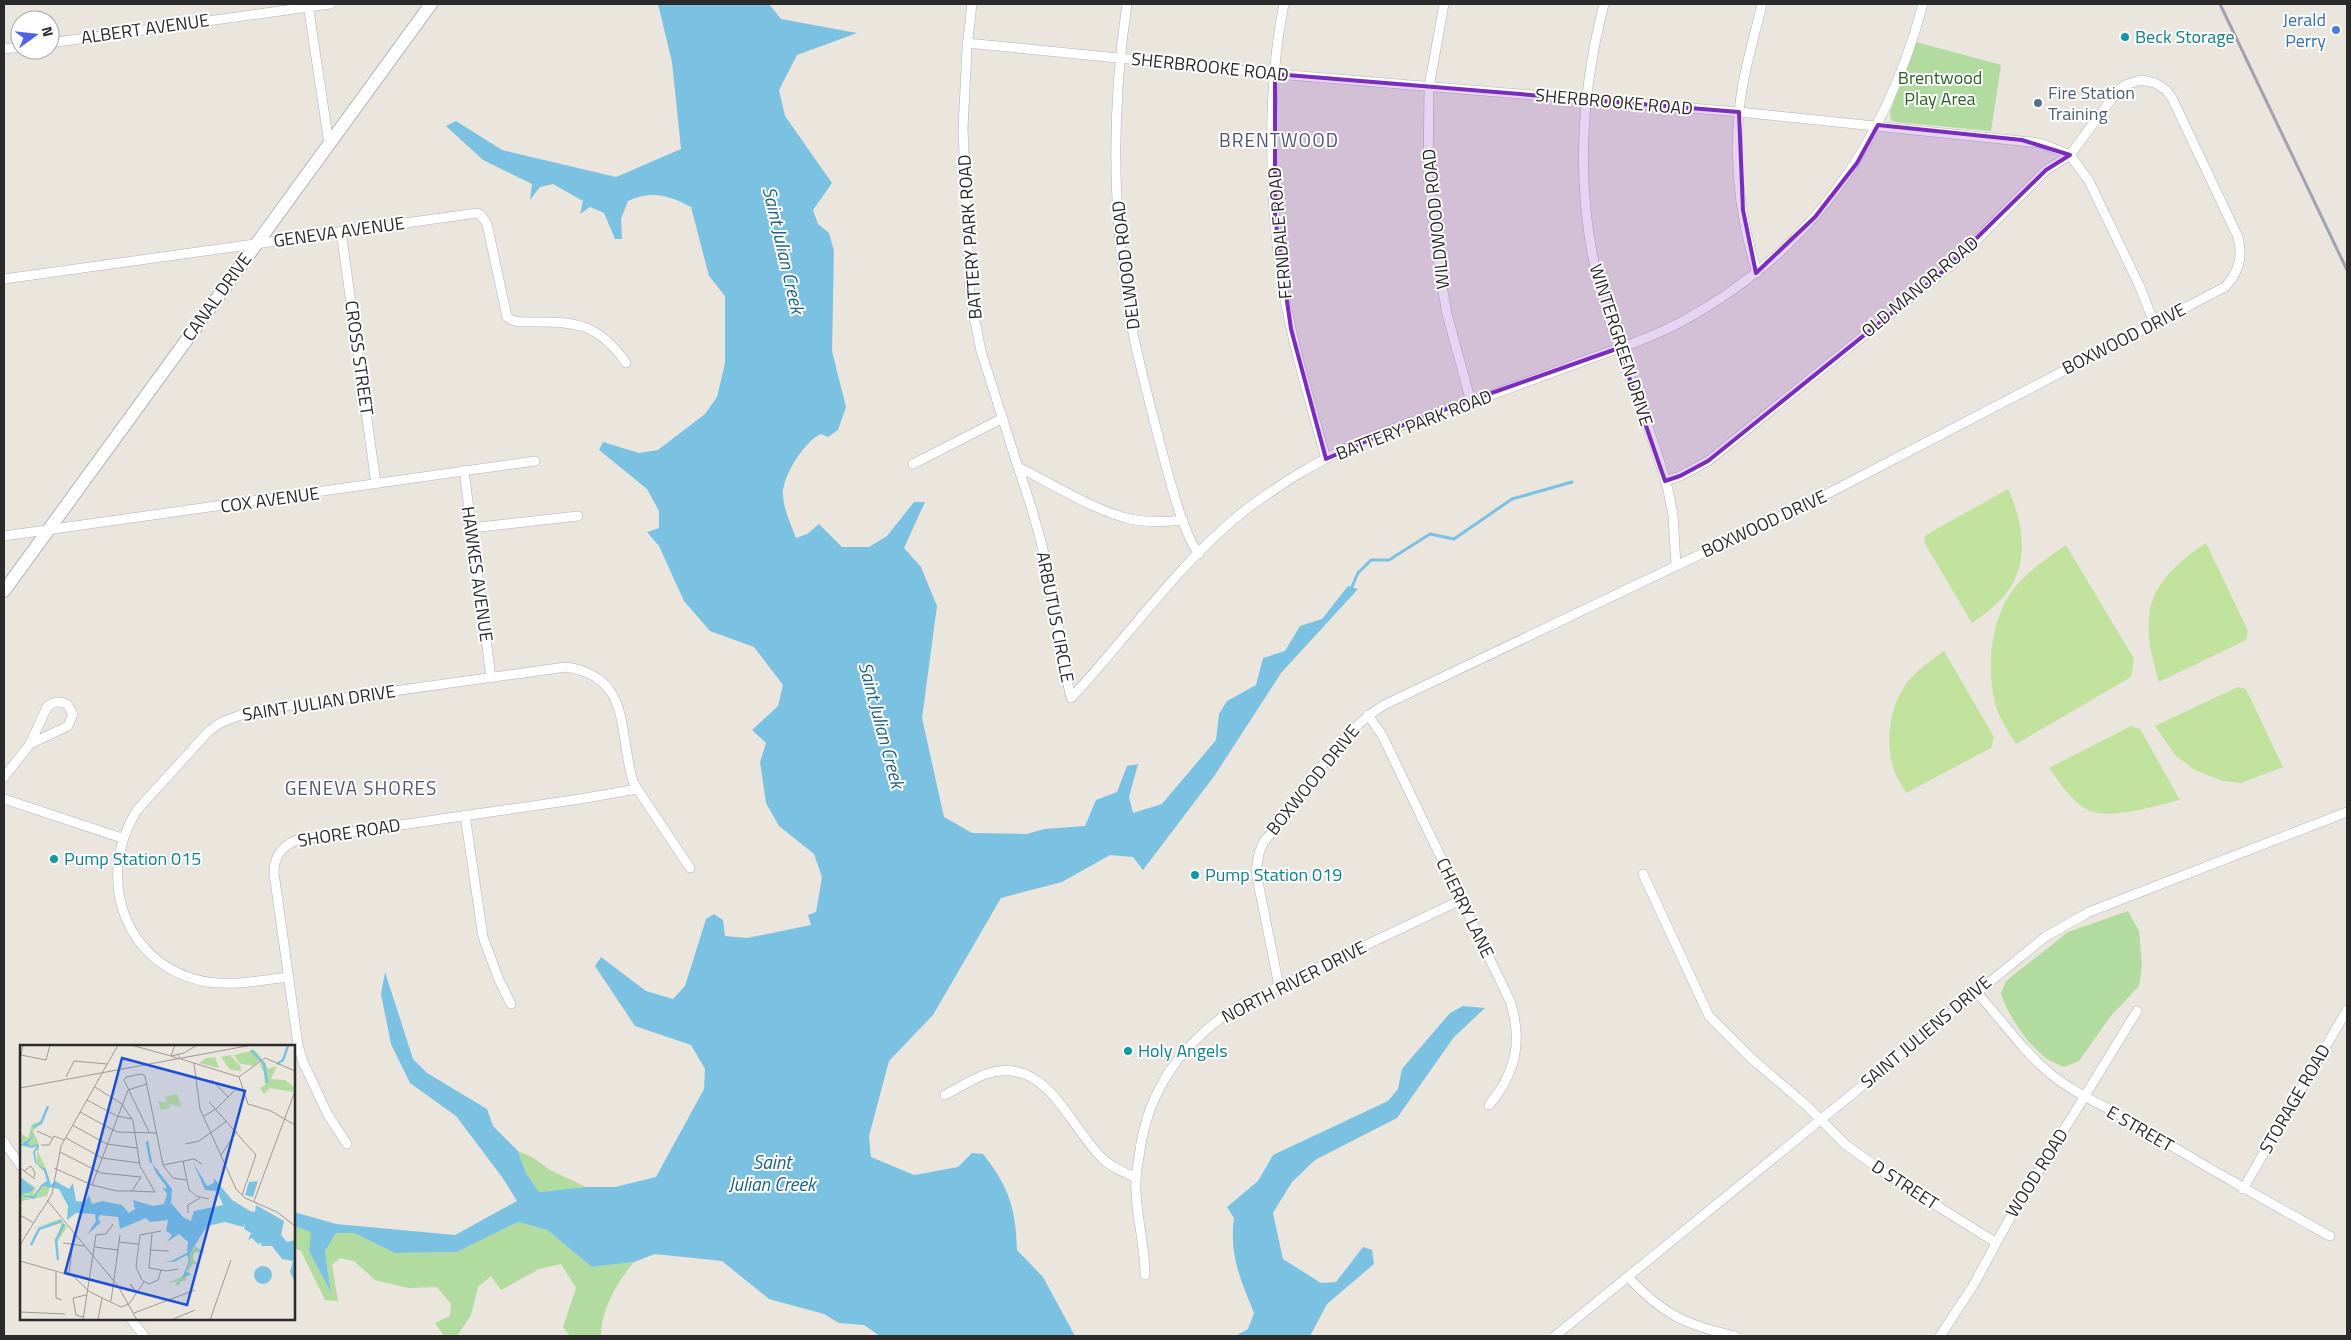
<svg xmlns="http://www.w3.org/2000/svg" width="2351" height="1340" font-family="'Titillium Web',sans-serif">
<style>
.green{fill:#b1db9f}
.pitch{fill:#c1e29c}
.water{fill:#7bc2e2}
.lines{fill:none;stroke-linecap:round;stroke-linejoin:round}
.stream{stroke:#7bc2e2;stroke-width:3}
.street-casing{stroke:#b1b3bc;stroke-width:10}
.secondary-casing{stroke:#b1b3bc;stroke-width:14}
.street{stroke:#fff;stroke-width:9}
.secondary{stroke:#fff;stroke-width:12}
.rail{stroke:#a0a2b2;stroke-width:3}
.marked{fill:#7b2cbf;fill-opacity:0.2;stroke:#7b2cbf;stroke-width:4;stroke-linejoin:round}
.shop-dot{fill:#3f7fe0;stroke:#fff;stroke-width:2}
.culture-dot{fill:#0f9aa8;stroke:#fff;stroke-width:2}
.service-dot{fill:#5c6f8a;stroke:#fff;stroke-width:2}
.labels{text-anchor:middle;stroke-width:4;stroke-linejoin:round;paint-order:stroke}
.shop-label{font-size:18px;fill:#366cbe;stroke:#fff;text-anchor:end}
.street-label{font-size:18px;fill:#2a2a2a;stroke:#fff}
.culture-label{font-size:18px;fill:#0d838f;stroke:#fff;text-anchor:start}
.park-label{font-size:18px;fill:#2c5f21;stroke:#fff}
.service-label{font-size:18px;fill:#4e5e75;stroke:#fff;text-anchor:start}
.neighbourhood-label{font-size:19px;letter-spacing:1px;fill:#4f5476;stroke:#fff}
.water-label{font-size:19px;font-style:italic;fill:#1b618c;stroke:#fff}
.inset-river{fill:none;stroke:#7bc2e2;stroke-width:2.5}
.inset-road{fill:none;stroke:#9d9a95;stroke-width:1}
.view{fill:#1d4ed8;fill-opacity:0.15;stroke:#1d4ed8;stroke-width:2.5}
.inset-edge{fill:none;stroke:#2a2a2a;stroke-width:2.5}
</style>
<rect width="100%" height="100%" fill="#eae5dd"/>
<!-- green -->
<g class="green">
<path d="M1916,42L2001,65L1991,131L1896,122L1891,120L1890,112Z"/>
<path d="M2128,911L2139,931L2142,965L2139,986L2110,1017L2079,1061L2064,1067C2059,1064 2051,1062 2046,1058C2029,1046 2006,1013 2001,993L2006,981L2068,932Z"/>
<path d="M518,1151L532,1157L550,1170L586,1187L539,1192L526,1173Z"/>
<path d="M518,1222L547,1230L592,1267L634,1262C617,1282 601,1310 601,1336H570L563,1327L576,1288L561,1264L539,1269L501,1290L491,1276L478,1287L471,1315L457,1336H444L435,1323L450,1316L451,1304L437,1287L408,1288L375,1280L354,1261L340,1258L332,1265L338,1301L325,1300L301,1251L294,1248V1226L312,1232L331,1290L325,1251L336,1233H354L395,1253L457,1252Z"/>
</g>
<!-- pitch -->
<g class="pitch">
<path d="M2008,489C2023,521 2030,562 2007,592C1998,605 1984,614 1972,623L1924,542L1926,535Z"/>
<path d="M2206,543L2248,631L2246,640L2159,682C2138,613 2146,583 2206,543Z"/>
<path d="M2066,545L2134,659L2131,677L2016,744C2008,731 1999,718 1995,703C1986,666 1991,616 2016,586C2031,569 2047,558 2066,545Z"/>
<path d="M1944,651L1994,737L1991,748L1906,793C1903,787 1898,780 1895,773C1883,740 1890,697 1916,673C1924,665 1935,658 1944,651Z"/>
<path d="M2238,687L2246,689L2283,767L2241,783L2223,781L2195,770L2176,756L2155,726Z"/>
<path d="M2131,726L2140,729L2180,800C2157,805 2110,821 2088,810C2071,801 2060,783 2049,768Z"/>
</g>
<!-- water -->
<g class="water">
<path d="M658,4H769L781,19L857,33L797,55L779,90L785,116L832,183L813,210L818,224L829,233L834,251L832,351L846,407L838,430L828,437L821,434C805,440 781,478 783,496C784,510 791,525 796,538L807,534L819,524L842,547H869L887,536L914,502H925L904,548L921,567L937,606L922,718L944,817L972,833L1027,834L1044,829L1085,826L1096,800L1117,792L1127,766L1138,764L1129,797L1133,813L1162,804L1216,740L1219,714L1227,701L1256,685L1263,658L1285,651L1300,626L1322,619L1348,586L1358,589L1281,673L1215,775L1143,870L1133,857L1110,855L1062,882L1001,898L933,1015L889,1061L869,1136L871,1157L914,1175L958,1167L972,1153L983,1154C1009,1186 1016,1210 1017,1250L1043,1277L1075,1336H880L864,1325L839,1323L824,1314L769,1299L722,1261L655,1254L634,1262L592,1267L547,1230L518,1222L457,1252L395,1253L354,1233H336L325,1251L331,1292L309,1251L311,1232L294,1226V1212L336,1224L455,1235L517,1201L502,1177L456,1116L410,1083L391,1044L381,994L385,972L413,1059L427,1073L487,1109L493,1126L518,1151L526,1173L539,1192L586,1187H615L656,1177L704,1089L705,1069L691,1045L635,1026L595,966L601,957L646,991L673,999L685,986L706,919L714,914L723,920L725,936L747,938L811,925L808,915L816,912L822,877L814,854L779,826L766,803L760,762L766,743L752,730L778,706L783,685L754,647L710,631L684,601L659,546L647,532L659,528V511L647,489L599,450L603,442L639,453L658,450L705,414L717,397L725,363V296L709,276L691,207C669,195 651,190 628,201L621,219L622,239H615L604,213L590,207L580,214L583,201L553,184L540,187L530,200L532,184L483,160L446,126L456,121L502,150L616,177L681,149L672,62Z"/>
<path d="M1463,1006L1485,1008L1454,1037L1397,1118L1315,1160L1292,1182L1273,1213L1283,1259L1321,1283L1336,1282L1363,1247L1372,1250L1374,1264L1327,1304L1310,1336H1235L1248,1329L1254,1313C1240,1278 1229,1255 1234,1218L1227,1207L1258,1181L1273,1155L1388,1101L1398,1089L1402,1069L1450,1013Z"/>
</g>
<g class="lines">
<!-- stream -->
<path class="stream" d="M1351,589L1358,573L1371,560H1389L1430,534L1454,539L1512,499L1572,482"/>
<!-- street casing -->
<g class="street-casing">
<g id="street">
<path d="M308,4L329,144"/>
<path d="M972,4L967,48L963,129L970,296L981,351L1018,467C1051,483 1095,511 1130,519C1148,523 1165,522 1183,520"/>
<path d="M1127,4C1111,112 1112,225 1133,333C1141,372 1152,412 1162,451C1169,477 1183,534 1199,554"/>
<path d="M1284,4C1266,92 1269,205 1284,294C1294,350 1311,404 1326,459"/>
<path d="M1444,4L1429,87L1428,177L1440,274L1447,314L1471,402"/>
<path d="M1604,4C1579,101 1575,202 1603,299C1622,364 1651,425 1668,490L1673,515L1676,565"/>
<path d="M50,43L330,4"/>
<path d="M967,43L1289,75L1739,112L2040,143L2070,155L2089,181L2140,287L2154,323"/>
<path d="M4,49L20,47"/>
<path d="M341,231L376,484"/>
<path d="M1757,273C1741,222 1734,166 1739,113C1742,76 1754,39 1762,4"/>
<path d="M4,279L477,213L481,215L487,224L507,317C515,323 523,322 533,322C577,321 600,325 626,363"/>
<path d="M913,464L1003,418"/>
<path d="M1018,467C1033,510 1046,555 1054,600C1060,633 1063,666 1071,698C1127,638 1175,568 1238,516C1256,501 1276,488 1295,476C1357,437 1428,416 1497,393C1529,381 1562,369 1594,357C1623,347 1652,337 1679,323C1810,253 1885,145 1923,4"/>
<path d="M464,470L491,678"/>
<path d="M471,528L578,516"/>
<path d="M4,536L535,461"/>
<path d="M1368,715L1382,735L1510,1001C1523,1041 1516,1073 1489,1105"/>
<path d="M4,777L30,744L47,707C54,701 59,701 67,704L73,714L68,726L30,744"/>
<path d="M4,799L122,838"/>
<path d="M465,815L483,937L499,980L511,1004"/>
<path d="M1643,874L1709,1016L1751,1058L1807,1106L1846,1145L1891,1177L1995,1242"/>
<path d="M289,977C262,980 235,986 208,982C125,968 94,879 137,810L208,732L220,723L251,711L566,667C634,677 617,735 634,784L690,868"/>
<path d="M1279,986L1256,872L1259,853L1264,841C1307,796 1329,739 1384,705L1825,495L2225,287C2239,272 2243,257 2238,237L2172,98L2166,90L2155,83L2141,80L2125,85L2113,97L2070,155L2046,170L1955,262L1708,461L1680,476L1665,481"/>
<path d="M1975,991C2002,1019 2022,1051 2052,1075C2078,1096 2102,1104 2130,1121C2196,1161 2262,1199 2330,1236"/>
<path d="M945,1095C958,1088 972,1079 986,1074C1047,1054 1068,1126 1103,1159C1112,1168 1125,1172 1136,1178"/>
<path d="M4,1142L21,1166"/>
<path d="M347,1144L328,1115L303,1062L298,1045L274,873C274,856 282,846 297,840L580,799L637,789"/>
<path d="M2243,1189L2347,1010"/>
<path d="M1145,1275C1145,1247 1137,1220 1136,1191C1135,1180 1137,1168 1139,1157C1147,1089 1182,1043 1238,1006L1461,900"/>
<path d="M1628,1277C1663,1314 1685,1325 1735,1336"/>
<path d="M131,1319L144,1336"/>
<path d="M1555,1336L2045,937L2089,912L2347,812"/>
<path d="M1940,1336L1973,1286L2011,1216L2137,1011"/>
</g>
</g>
<!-- secondary casing -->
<g class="secondary-casing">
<path id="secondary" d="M4,591L431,4"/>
</g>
<!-- street -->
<use href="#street" class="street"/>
<!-- secondary -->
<use href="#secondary" class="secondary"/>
<!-- rail -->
<path class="rail" d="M2220,4L2347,270"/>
</g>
<!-- marked area -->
<path class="marked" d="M1275,74L1739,112L1743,210L1756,273L1815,217L1857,163L1878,125L2022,140L2070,155L2046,170L1939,275L1708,461L1680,476L1665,481L1619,348L1415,420L1326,459L1291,329L1275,217Z"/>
<!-- markers -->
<circle class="shop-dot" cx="2336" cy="30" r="5"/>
<g class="culture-dot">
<circle cx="2125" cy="37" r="5"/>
<circle cx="54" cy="859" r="5"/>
<circle cx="1195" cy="875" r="5"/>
<circle cx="1128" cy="1051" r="5"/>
</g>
<circle class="service-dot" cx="2038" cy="103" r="5"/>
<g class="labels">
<!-- shop labels -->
<g class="shop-label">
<text x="2326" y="26">Jerald<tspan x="2326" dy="21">Perry</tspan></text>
</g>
<!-- street labels -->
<g class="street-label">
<text transform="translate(145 29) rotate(-8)" y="6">ALBERT AVENUE</text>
<text transform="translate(1210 67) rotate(6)" y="6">SHERBROOKE ROAD</text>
<text transform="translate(1614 102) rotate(5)" y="6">SHERBROOKE ROAD</text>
<text transform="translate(1436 219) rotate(-96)" y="6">WILDWOOD ROAD</text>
<text transform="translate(339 232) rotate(-8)" y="6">GENEVA AVENUE</text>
<text transform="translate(1280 233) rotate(-95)" y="6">FERNDALE ROAD</text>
<text transform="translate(970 237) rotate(-94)" y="6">BATTERY PARK ROAD</text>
<text transform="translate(1126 265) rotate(-97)" y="6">DELWOOD ROAD</text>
<text transform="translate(1920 287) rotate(-40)" y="6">OLD MANOR ROAD</text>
<text transform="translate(217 297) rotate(-54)" y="6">CANAL DRIVE</text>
<text transform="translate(2124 339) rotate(-27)" y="6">BOXWOOD DRIVE</text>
<text transform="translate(1621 345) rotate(72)" y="6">WINTERGREEN DRIVE</text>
<text transform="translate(359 358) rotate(82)" y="6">CROSS STREET</text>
<text transform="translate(1414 425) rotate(-21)" y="6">BATTERY PARK ROAD</text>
<text transform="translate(270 500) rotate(-8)" y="6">COX AVENUE</text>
<text transform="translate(1764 524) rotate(-25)" y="6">BOXWOOD DRIVE</text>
<text transform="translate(477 574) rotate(82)" y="6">HAWKES AVENUE</text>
<text transform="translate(1055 617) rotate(79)" y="6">ARBUTUS CIRCLE</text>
<text transform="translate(319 703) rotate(-9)" y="6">SAINT JULIAN DRIVE</text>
<text transform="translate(1313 780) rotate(-51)" y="6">BOXWOOD DRIVE</text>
<text transform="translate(349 833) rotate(-9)" y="6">SHORE ROAD</text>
<text transform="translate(1465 908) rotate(64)" y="6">CHERRY LANE</text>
<text transform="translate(1294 982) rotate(-27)" y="6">NORTH RIVER DRIVE</text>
<text transform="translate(1926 1032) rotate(-40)" y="6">SAINT JULIENS DRIVE</text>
<text transform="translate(2295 1099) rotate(-60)" y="6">STORAGE ROAD</text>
<text transform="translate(2140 1129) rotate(30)" y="6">E STREET</text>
<text transform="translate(2037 1173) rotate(-58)" y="6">WOOD ROAD</text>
<text transform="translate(1905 1185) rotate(33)" y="6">D STREET</text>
</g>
<!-- culture labels -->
<g class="culture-label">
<text x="2135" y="43">Beck Storage</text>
<text x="64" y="865">Pump Station 015</text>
<text x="1205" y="881">Pump Station 019</text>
<text x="1138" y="1057">Holy Angels</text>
</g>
<!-- park labels -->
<g class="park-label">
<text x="1940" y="84">Brentwood<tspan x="1940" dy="21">Play Area</tspan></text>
</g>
<!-- service labels -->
<g class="service-label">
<text x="2048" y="99">Fire Station<tspan x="2048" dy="21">Training</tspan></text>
</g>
<!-- neighbourhood labels -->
<g class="neighbourhood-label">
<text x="1279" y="147">BRENTWOOD</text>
<text x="361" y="795">GENEVA SHORES</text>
</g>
<!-- water labels -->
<g class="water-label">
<text transform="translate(784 250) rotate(77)" y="7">Saint Julian Creek</text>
<text transform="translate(882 725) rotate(75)" y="7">Saint Julian Creek</text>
<text x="772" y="1169">Saint<tspan x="772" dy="22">Julian Creek</tspan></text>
</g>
</g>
<!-- overview -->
<g transform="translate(20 1045)">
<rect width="275" height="275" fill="#eae5dd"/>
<path d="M235,5L242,14L233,21L219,18L214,10ZM210,10L221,22V26L210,25L201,12ZM195,12L199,23L179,18L186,13ZM244,16L248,24L257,21L251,34L265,35L274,42L268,39L263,44L269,39L275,43L274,47L250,43L244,49L240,43L245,40L244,28L240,19ZM23,75L13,86L19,99V103L18,107L27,126L17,120V99L12,101L0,97V88L8,93L12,79ZM0,132L16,143L12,150L6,149L1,152L4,150H12L19,143L14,151H5L10,154L18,149L23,141L30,142L27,151L2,156L0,163V149L5,147L0,145ZM40,174L47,182L36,199L42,176L14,183ZM175,201L186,208L174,207L173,214L178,220L173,219L168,227L171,230L166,231V236H161L159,240H155L158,236L148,238L167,229L169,210Z" fill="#b1db9f"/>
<path d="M157,49L162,62L149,59L150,63L141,65L138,56L147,57L145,52Z" fill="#c1e29c"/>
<path d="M11,82L13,92L8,98L11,101L17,99L19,101L15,107L17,120L26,124L31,140L35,136L49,144L53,138L56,156L65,157L69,150L72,159L82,156L102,160L109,168L115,164L113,155L133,161L144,159L147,149L142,142L146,144V141L136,128L132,118L152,144L151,158L163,172L171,176L174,166L203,160L197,146L185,145L173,117L187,141L194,138V133L212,155L230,166L235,167L236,160L264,176L261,190L267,197L275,195V237L270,227L273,216L262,214L252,201H241L242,198L238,199L232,193L228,195L231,188L224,184L225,179L223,182L205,177L187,181L169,210L170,217L166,227L171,229L162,233L169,216L167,210L154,217L143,216H151L167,208L168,197L159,189L147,197L152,190L146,186L148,175L130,177L126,173L100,184L98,172L80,170L78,174L81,177L67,190L76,176L75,169L56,168L47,175L48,161L39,144L23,141L14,154L2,151L0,156L3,150L14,151L21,140L27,136L24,126L15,118L13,107L17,101L12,103L0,100L12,92ZM1,133L14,143L11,147L0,149ZM238,136L233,152L225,150L229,137ZM234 230a9 9 0 1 1 18 0a9 9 0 1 1-18 0Z" fill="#7bc2e2"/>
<path class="inset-river" d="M231,5L244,19L247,38M257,19L263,15L268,1M13,82L21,78L28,61M127,96L131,118M11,200L19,184L42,176M38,215L36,195L44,179"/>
<path class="inset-road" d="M111,0L151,11L164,8L177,0M155,0L151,11L159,14M1,10L26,15L30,0M158,10L161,14L219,32L228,59L251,66L275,80M0,15L3,0M174,18L180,64L216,144L225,153L257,167L275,181M46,32L54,16L87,19M219,32L245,13L275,26M192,35L208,52M75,42L102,59L113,76L120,121L135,147L112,146M0,43L232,0M67,55L97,71L112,74M189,57L236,110L222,150M60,67L97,87L137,88M184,71L196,64L215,45M52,80L87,99L117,103M17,86L32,93M129,87L104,35L106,32L121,29L125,31L143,120L153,133L166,135M46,93L82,113L119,118M165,99L179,96L207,76M21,100H29L34,91L44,95M40,107L81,128L121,132M201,110L217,86M163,116L169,145L176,151L189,154M143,120L174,114L182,119M0,123L15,134M34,123L72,140L97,146H112L121,132M4,126L11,121L15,128L14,132M72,140L108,45L127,39M27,155L98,241L117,275M234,156L275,46M21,167L32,149L41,101L98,0M168,168V160L180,153M0,170L14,178M141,186L120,190L116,222L122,235L129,239L138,235L141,225M132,189L129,223L147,226L158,224M99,197L118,199M43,198L64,201M0,200L21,166M75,202L98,205M130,205L149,206M0,216L53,231L70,247L101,262L109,259L124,237M36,227V253L42,255M49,229L54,188M113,243L110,239L117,248M91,256L100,190M0,267L45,269M114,268L175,245M63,272L56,270L53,253L66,250M63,275L76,190L86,189L93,179M78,275L82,253M151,275L175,265M190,275L211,215"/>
<path class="view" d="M102,13L225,46L167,260L45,228Z"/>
<rect width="275" height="275" class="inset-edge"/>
</g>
<!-- border -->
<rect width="2351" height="1340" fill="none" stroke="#2a2a2a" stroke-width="10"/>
<!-- north arrow -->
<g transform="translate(35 35) rotate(75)"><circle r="24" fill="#ffffff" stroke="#aaaaaa"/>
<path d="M0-4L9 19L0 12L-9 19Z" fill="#4e64e7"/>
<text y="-8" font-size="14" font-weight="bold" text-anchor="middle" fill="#2a2a2a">N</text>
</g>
</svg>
